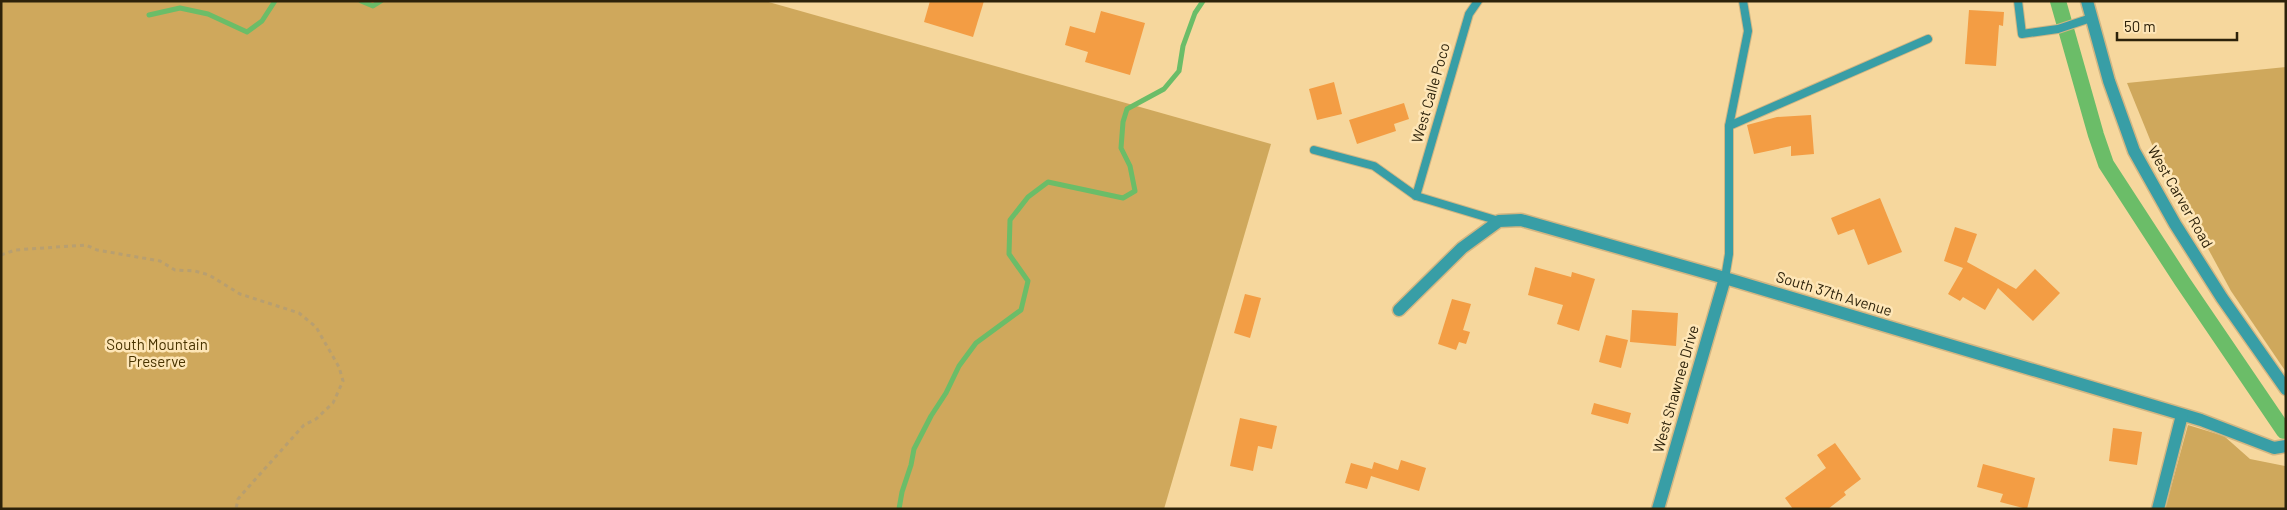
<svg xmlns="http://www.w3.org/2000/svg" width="2287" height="510" font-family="Barlow,sans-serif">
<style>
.green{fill:#cfa85c}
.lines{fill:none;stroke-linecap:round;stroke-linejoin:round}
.stream{stroke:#6bbd68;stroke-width:5}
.canal{stroke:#6bbd68;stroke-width:16}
.building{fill:#f39d44}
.service-casing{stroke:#d2b683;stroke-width:10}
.minor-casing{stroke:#d2b683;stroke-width:15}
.path{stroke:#b89f70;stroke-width:3;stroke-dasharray:4 4;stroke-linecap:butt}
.service{stroke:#389ea6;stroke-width:8}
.minor{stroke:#389ea6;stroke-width:12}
.labels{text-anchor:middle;stroke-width:5;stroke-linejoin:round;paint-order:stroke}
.street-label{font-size:15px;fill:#2d220a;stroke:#fee6b7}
.park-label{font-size:15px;fill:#483300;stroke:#fee6b7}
</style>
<rect width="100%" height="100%" fill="#f6d79d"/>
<!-- green -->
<g class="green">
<path d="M1,1H765L1271,144L1164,509H1Z"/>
<path d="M2286,67V372L2231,291L2153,147L2127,83Z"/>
<path d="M2188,425L2224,436L2250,459L2285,466L2286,509H2165Z"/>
</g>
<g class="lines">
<!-- stream -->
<g class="stream">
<path d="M361,1L373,6L381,1"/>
<path d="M149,15L180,8L208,14L247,32L262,21L275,1"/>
<path d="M899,509L902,492L911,465L914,449L931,416L946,393L959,366L976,343L1021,310L1028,281L1009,254L1010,220L1028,197L1048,182L1123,198L1135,191L1130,166L1121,148L1123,122L1127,109L1164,89L1179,71L1183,46L1195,13L1203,1"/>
</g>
<!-- canal -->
<path class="canal" d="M2058,1L2096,135L2106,164L2182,281L2284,431"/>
</g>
<!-- building -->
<g class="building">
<path d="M930,1H984L973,37L924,22Z"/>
<path d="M1969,10L2004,12L2003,26L1999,25L1996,66L1965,64Z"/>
<path d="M1101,11L1145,23L1130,75L1085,62L1088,52L1065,45L1070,26L1095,33Z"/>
<path d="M1334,82L1342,114L1317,120L1309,89Z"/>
<path d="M1404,103L1409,119L1394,124L1396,131L1357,144L1349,120Z"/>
<path d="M1811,115L1814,154L1791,156V146L1754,154L1747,125L1777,117Z"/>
<path d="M1880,198L1902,252L1868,265L1854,229L1838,235L1831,218Z"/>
<path d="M1955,227L1977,234L1967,262L2016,289L2035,269L2060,293L2033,321L1998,288L1985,310L1963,297L1960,301L1948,294L1963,268L1944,261Z"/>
<path d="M1535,267L1571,277L1572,272L1595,279L1579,331L1557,324L1563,305L1528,295Z"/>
<path d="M1245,294L1261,298L1250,338L1234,333Z"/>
<path d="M1452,299L1471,304L1463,330L1470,332L1466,344L1459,342L1456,350L1438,344Z"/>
<path d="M1632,310L1678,313L1676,346L1630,342Z"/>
<path d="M1606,335L1628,340L1621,368L1599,362Z"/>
<path d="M1594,403L1631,413L1628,424L1591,414Z"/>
<path d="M1240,418L1277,426L1272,449L1258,446L1253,471L1230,466Z"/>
<path d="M2113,428L2142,432L2137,465L2109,461Z"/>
<path d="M1835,443L1861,479L1844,492L1846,495L1828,509H1793L1785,498L1826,468L1817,455Z"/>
<path d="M1401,460L1426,468L1419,491L1371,476L1367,489L1345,483L1351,463L1372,469L1374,462L1398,470Z"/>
<path d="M1983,464L2035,478L2027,509L2000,502L2003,494L1977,487Z"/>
</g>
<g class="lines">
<!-- service casing -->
<g class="service-casing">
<g id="service">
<path d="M2018,1L2022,34L2058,29L2091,18"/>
<path d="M1729,126L1748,31L1743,1"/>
<path d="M1314,150L1374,166L1416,196L1499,221"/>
<path d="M1416,196L1469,14L1478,1"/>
<path d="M1725,278L1729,254V126L1928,39"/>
</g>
</g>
<!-- minor casing -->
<g class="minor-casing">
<g id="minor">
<path d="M2087,1L2109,81L2134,151L2175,224L2222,298L2286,389"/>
<path d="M1399,310L1462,248L1499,221L1521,220L1725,278L2201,420L2274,448L2286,446"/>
<path d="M1658,509L1725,278"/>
<path d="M2158,509L2182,415"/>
</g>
</g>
<!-- path -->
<path class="path" d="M1,255L15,250L86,245L97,250L160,261L175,270L195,271L209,275L240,294L299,313L316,327L339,367L343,381L333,403L316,419L304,425L244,492L238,499L236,509"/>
<!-- service -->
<use href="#service" class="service"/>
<!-- minor -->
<use href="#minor" class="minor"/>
</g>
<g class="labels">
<!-- street labels -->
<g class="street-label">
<text transform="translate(1431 93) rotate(-74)" y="5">West Calle Poco</text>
<text transform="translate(2180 197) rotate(60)" y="5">West Carver Road</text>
<text transform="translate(1834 294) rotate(17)" y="5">South 37th Avenue</text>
<text transform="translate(1676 389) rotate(-74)" y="5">West Shawnee Drive</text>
</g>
<!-- park labels -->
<g class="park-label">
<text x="157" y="350">South Mountain<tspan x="157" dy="17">Preserve</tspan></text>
</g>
</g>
<!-- border -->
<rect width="2287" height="510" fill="none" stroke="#2d220a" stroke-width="5"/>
<!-- scale -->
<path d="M2117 32v8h120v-8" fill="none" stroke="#2d220a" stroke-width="2.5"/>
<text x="2124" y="32" font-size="15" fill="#2d220a" stroke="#fee6b7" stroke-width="4" paint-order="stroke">50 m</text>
</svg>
